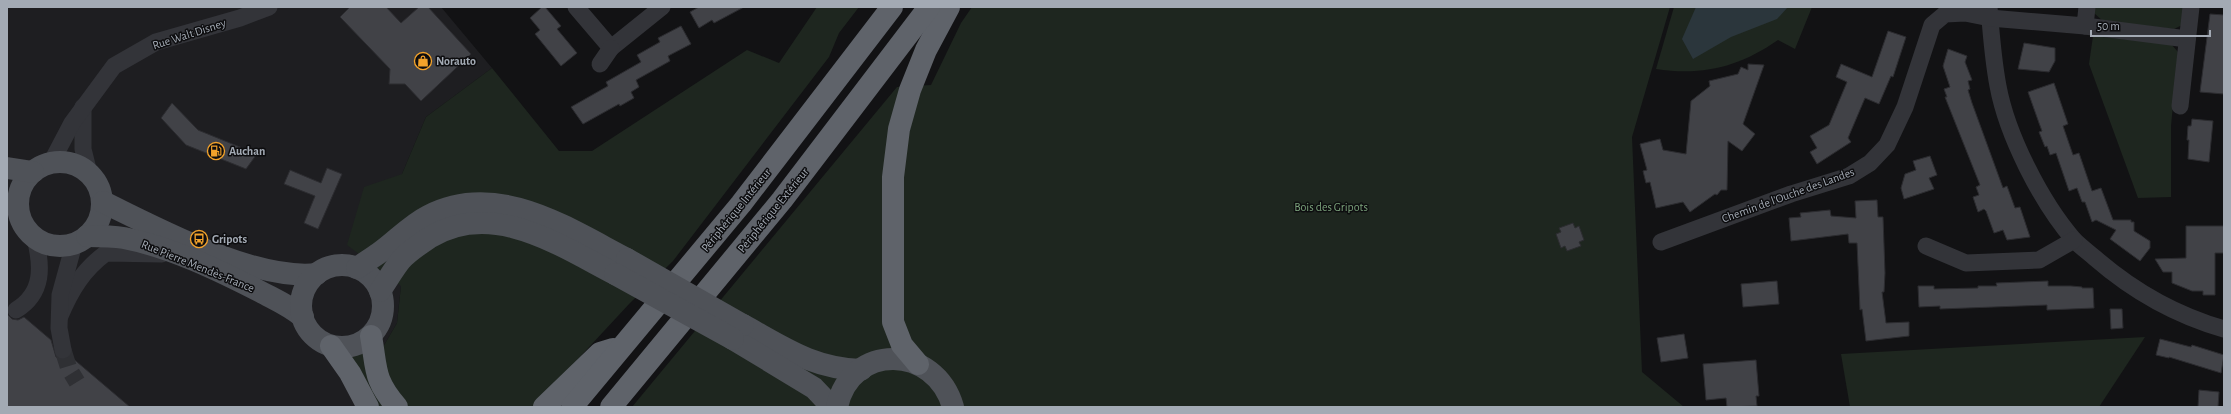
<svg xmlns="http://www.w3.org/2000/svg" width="2231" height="414" font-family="'Alegreya Sans',sans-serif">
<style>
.built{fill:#1e1e21}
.green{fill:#1e261f}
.water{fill:#2b363c}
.building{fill:#414247;stroke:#2c2c30}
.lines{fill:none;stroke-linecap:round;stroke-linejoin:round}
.minor-tunnel{stroke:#2f3034;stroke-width:17;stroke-dasharray:17 8;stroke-linecap:butt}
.minor{stroke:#333439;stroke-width:17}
.major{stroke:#4f5258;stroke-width:22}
.highway{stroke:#5f636a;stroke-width:22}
.major-bridge{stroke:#4f5258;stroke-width:22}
.labels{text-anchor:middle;stroke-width:3;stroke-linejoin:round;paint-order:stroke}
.street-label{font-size:12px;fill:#a3aab4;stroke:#0d0d0f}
.poi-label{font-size:12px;font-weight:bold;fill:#a3aab4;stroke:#0d0d0f;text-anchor:start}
.park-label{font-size:12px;fill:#7aa07a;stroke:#0d0d0f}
</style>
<rect width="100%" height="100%" fill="#121214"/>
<!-- built -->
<path class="built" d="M7,7H441L492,68L426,117L402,174L401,286L397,323L383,347L362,407H7Z"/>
<!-- green -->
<g class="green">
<path d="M817,7H859L839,33L829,57L673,261L630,303L539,401L537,407H362L331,359L383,347L397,323L401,286L347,245L364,187L402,174L426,117L492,68L559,151H592L747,50L779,63Z"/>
<path d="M972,7H1670L1632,137L1642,372L1684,407H632L897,87L931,85L961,23Z"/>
<path d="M1674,7H1812L1795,49L1778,40C1739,67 1703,76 1656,69Z"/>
<path d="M2095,7H2184L2182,25L2174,29L2103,21L2094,13Z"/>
<path d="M2093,36L2171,44L2178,52L2171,126V197L2138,198L2089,64Z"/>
<path d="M2145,337L2099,407H1850L1841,354Z"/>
</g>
<!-- water -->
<path class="water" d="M1696,7H1788L1777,19L1731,37L1693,59L1682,39Z"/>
<!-- building -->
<g class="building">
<path d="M350,7H386L401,23L419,7H428L471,54L421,101L405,84H389L390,69L340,17Z"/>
<path d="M542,7H545L561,26L557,29L577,53L561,66L535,34L540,30L530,18Z"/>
<path d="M699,7H744L714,23L712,20L699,28L690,12Z"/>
<path d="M2210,14L2224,15V94L2200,92Z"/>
<path d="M681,26L691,44L668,56L670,61L636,80L639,87L631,92L634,98L620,106L619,104L583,124L571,107L608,86L606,82L641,62L637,55L660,42L658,38Z"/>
<path d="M1888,31L1906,37L1893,77L1891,76L1879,104L1865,98L1848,138L1851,142L1817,164L1810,152L1817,148L1810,136L1829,125L1847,82L1836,77L1841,64L1872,77Z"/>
<path d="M2024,43L2055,48V61L2049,72L2018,69Z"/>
<path d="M1948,49L1967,56L1965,62L1972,80L1968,81L1970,89L1968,90L1972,103L2003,188L2007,186L2015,208L2020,207L2030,237L2007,240L2003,230L1994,233L1986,211L1984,209L1978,212L1973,197L1979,195L1976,187L1980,185L1945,97H1947L1944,89L1950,87L1943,66Z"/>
<path d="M1748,64L1764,65L1743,124L1755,134L1742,151L1728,141L1727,190H1721L1717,195L1715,194L1690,212L1683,202L1656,208L1650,182L1646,183L1643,171L1647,170L1640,144L1660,139L1663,150L1686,154L1691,101L1710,86L1709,81L1738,74L1741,67L1748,70Z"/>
<path d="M2054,83L2068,124L2063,126L2073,155L2079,153L2092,191L2101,188L2113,220H2131V222H2134V231L2150,241V248L2140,261L2110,239L2116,230L2096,220L2092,222L2085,202H2082L2077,188L2069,191L2056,153L2050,155L2047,146L2045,147L2039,132L2042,131L2039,123L2028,92Z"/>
<path d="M172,103L198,130L257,154L246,169L186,145L161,118Z"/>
<path d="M2192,119L2213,121L2209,162L2188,159L2189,140H2187L2188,126H2191Z"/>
<path d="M1930,156L1937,175L1929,178L1934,189L1904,199L1901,188L1905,174L1916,170L1913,161Z"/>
<path d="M327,168L342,174L318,229L304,223L315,196L284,184L290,170L321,183Z"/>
<path d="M1877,200L1878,217H1883L1885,273L1884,292H1882L1886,323L1909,322V336L1866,341L1862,309L1860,310L1857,243H1849L1848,234L1791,241L1789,218L1801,217L1800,213L1830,210L1831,216L1856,218L1855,201Z"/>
<path d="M1573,223L1575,228L1579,226L1584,240L1579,242L1581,246L1567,251L1565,246L1561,248L1556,234L1561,232L1559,228Z"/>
<path d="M2186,226H2224V253H2215V295H2203V291H2192L2172,283V272H2163L2155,259L2186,258Z"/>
<path d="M1777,281L1779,304L1743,307L1741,284Z"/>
<path d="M2048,281V286H2071L2082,287V288H2093L2094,308L2047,310V305L1940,309V306L1919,307L1918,286H1934V289L1978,288V286H1997L1996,283Z"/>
<path d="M2110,309H2122L2123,328L2111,329Z"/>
<path d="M7,314L12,319L18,320L24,317L51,340L56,357L64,360L70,356L130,407H7Z"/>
<path d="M1684,334L1688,358L1661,362L1657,338Z"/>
<path d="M2160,339L2191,347L2192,345L2224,355L2221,373L2169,357V358L2156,355Z"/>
<path d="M1756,360L1759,396H1756L1757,406L1727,407L1726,398L1706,400L1703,364Z"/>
<path d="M2199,390L2219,392L2218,407H2198Z"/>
</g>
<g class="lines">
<!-- minor-tunnel -->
<path class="minor-tunnel" d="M63,350L69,369L77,382"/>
<!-- minor -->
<g class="minor">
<path d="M576,7L611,48L662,7"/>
<path d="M1989,7C1991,33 1993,60 1998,86C2007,135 2041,202 2074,240C2080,246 2088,252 2095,258C2133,291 2175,315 2224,329"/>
<path d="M2085,26L2187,39"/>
<path d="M600,64L611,48"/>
<path d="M2180,106L2191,7"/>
<path d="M83,107V149L89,173"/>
<path d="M51,163L72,123L114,66L156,42L240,18L269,7"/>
<path d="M1661,242L1791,194L1849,176L1870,163L1887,145L1905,107L1932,25L1945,14L1965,13L1990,18L2085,26L2087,7"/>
<path d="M1926,246L1966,263L2039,260L2074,240"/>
<path d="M16,310C44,293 42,266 35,238"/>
<path d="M60,316C71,290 83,270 106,253L162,254"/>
<path d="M63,350L59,328L60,295L74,244"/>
</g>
<!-- major -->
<g class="major">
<circle cx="60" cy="204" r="42"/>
<path d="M7,168L33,172"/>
<path d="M103,202C159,229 254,281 317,274"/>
<path d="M87,236C99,236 112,236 124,238C171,247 218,270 261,292C276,300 290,306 303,317"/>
<circle cx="342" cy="306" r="41"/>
<path d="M357,268C364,263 372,258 379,253C396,241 410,225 428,216C497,180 567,228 627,259"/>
<path d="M380,291C387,281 393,270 401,260C408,252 420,244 429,238C492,199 559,245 615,274"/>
<path d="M743,325C785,348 812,368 861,370"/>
<path d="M733,339L814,388L832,407"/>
<path d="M837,407C851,342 935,344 953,407"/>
</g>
<!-- highway -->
<g class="highway">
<path d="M371,336C377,369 373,379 397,407"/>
<path d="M331,346L350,373L368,407"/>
<path d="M918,364L902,345L893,322V177L899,129L910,90L926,50L949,7"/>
<path d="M544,407L600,353L613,349"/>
<path d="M572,407L741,204L892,7"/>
<path d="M611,407L782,200L929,7"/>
</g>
<!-- major-bridge -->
<g class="major-bridge">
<path d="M627,259L743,325"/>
<path d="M615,274L733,339"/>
</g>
</g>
<!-- icons -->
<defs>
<g id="shop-ring" transform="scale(0.9)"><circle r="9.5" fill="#0d0d0f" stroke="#f2a22b" stroke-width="1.5"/><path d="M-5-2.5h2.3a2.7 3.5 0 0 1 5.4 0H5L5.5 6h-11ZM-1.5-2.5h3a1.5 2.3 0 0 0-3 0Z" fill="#f2a22b"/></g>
<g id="fuel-ring" transform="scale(0.9)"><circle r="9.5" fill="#0d0d0f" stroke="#f2a22b" stroke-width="1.5"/><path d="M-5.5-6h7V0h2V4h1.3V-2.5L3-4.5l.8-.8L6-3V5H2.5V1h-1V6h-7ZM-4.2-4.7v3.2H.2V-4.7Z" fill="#f2a22b"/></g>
<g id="bus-ring" transform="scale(0.9)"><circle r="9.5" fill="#0d0d0f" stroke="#f2a22b" stroke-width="1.5"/><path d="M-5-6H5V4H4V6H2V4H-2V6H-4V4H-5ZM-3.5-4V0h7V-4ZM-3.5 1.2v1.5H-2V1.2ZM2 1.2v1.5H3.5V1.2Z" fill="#f2a22b"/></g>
</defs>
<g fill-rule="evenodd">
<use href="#shop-ring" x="423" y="61"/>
<use href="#fuel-ring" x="216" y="151"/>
<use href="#bus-ring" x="199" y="239"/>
</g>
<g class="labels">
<!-- street labels -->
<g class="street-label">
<text transform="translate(189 34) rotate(-18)" y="4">Rue Walt Disney</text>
<text transform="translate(1788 195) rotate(-20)" y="4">Chemin de l'Ouche des Landes</text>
<text transform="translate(736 210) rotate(-51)" y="4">Périphérique Intérieur</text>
<text transform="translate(773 210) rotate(-51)" y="4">Périphérique Extérieur</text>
<text transform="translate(198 266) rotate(22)" y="4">Rue Pierre Mendès-France</text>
</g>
<!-- poi labels -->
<g class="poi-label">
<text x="436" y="65">Norauto</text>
<text x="229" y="155">Auchan</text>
<text x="212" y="243">Gripots</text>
</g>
<!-- park labels -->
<g class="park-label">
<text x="1331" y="211">Bois des Gripots</text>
</g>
</g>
<!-- border -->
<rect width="2231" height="414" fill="none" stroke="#a3aab4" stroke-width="16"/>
<!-- scale -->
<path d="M2091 30v6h119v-6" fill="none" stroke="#a3aab4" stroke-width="2"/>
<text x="2097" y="30" font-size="12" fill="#a3aab4" stroke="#0d0d0f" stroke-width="3" paint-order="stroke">50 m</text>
</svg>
